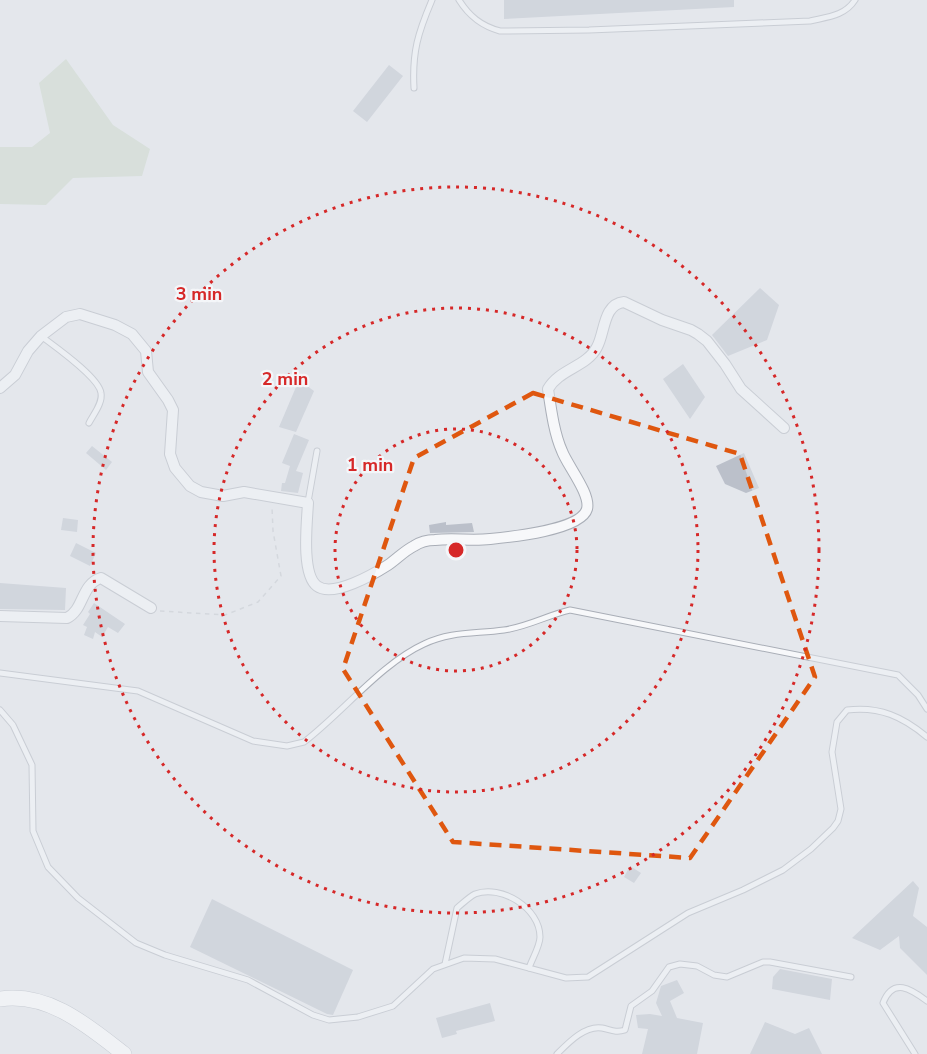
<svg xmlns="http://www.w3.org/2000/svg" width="927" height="1054" font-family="'Nunito Sans',sans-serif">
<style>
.green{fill:#c9d6c5}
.building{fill:#bbc0ca}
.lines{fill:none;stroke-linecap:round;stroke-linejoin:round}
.lane-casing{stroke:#a9aeb7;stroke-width:7}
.street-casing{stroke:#a9aeb7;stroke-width:12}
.secondary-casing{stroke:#a9aeb7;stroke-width:16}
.path{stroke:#c2c5cb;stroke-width:1.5;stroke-dasharray:4.5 4.5;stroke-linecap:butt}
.lane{stroke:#f7f8fa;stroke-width:5}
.street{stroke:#f7f8fa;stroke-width:10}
.secondary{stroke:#fff;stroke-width:15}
.marked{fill:none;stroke:#df570f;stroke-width:4.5;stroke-dasharray:12 8;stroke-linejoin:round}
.ring{fill:none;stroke:#d62828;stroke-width:3;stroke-dasharray:3 6}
.centre{fill:#d62828;stroke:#f4f6f9;stroke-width:3}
.ring-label{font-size:18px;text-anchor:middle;font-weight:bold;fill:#d62828;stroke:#f4f6f9;stroke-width:4.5;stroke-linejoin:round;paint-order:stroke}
</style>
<rect width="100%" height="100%" fill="#e4e7ec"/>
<!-- green -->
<path class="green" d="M66,59L113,125L150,149L142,176L73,178L46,205L0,204V147H32L50,133L39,83Z"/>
<!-- building -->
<g class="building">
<path d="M504,0H734V7L504,19Z"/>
<path d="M389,65L403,76L367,122L353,111Z"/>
<path d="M760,288L779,305L767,340L728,356L712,335Z"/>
<path d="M683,364L705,397L690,419L663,379Z"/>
<path d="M299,380L314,391L296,432L279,427Z"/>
<path d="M294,434L309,440L296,471L303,473L298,493L281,491L282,483H285L290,466L282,463Z"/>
<path d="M92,446L112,462L106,470L86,453Z"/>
<path d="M744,453L759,488L746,493L725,484L716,466Z"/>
<path d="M63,518L78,520L77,532L61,530Z"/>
<path d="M446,522V525L472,523L474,532L430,533L429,525Z"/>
<path d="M76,543L96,553L90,566L70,556Z"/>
<path d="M0,583L66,588L65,610L0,609Z"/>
<path d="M94,603L125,624L118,633L108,627L102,637L95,632L93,639L84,635L87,627L83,625L90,614L88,612Z"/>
<path d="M630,866L641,873L634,883L624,877Z"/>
<path d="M913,881L919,888L913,916L927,927V975L900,948L899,936L880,950L852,938Z"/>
<path d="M212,899L353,970L333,1015L327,1014L190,947Z"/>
<path d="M780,969L832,979L830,1000L772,989L773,977Z"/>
<path d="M677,980L684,993L670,1001L677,1018L703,1023L697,1054H642L648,1029L638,1028L636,1015L650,1014L662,1016L656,1003L661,986Z"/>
<path d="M490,1003L495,1021L456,1031L457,1034L442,1038L436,1018Z"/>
<path d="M765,1022L795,1034L809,1028L822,1054H750Z"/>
</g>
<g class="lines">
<!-- lane casing -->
<g class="lane-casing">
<g id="lane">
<path d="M459,0C469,16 481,26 500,31L589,30L810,21C827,17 845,16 855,0"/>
<path d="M414,88C412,52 418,33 432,0"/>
<path d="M41,336C54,346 99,377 101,393C103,403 93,415 89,423"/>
<path d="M308,502L317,451"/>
<path d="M0,673L138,691L253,741L287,746L304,742C342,713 382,663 424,644C451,631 476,634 504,630C527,627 548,615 570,610L898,675L918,695L927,709"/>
<path d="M0,710L13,725L32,765L33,831L48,867L78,898L136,943L165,955L248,980L313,1015L329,1020L358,1017L393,1006L433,969L464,958L495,959L566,978L588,977L688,913L743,890L783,870L811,849L833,828L838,821L841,809L832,752L837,722L847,710C880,706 903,717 927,737"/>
<path d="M445,964L457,908C462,904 469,897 475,894C501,884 540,908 540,937C540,946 532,959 529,968"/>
<path d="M557,1054C568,1043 585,1025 602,1028C611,1030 616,1033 625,1030L631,1006L652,991L669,967L680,964L697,966L714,975L727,977L763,962H770L851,977"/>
<path d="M915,1054L883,1003C893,977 911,989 927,1001"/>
</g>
</g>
<!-- street casing -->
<g class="street-casing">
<g id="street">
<path d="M0,388L15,375L28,351L41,336L66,317L80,314L115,325L132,334L146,351L148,372L168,400L173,410L170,454L175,468L190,486L201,492L223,496L244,492L308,503C307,522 301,574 317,586C333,598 374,574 388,565C397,559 404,551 414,546C420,542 428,540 435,540C453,538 472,541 490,539C510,537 581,530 587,509C591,494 567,465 562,451C554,433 551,409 548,389C559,369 587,367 597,347C605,333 603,304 624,302L662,320L691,330L698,334L707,341L725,364L741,389L784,428"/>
<path d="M0,616L67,618C84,610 81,584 101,578L151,608"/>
</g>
</g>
<!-- secondary casing -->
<g class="secondary-casing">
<path id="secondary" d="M0,999C49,992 88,1026 124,1054"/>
</g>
<!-- path -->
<path class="path" d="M160,611L225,615L258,602L281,576L273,531L272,507"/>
<!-- lane -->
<use href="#lane" class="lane"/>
<!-- street -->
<use href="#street" class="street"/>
<!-- secondary -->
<use href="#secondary" class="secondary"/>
</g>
<!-- marked area -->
<path d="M0 0H927V1054H0ZM533,393L740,454L815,677L690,858L453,842L343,669L414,458Z" fill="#e4e7ec" fill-opacity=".55" fill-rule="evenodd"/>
<path class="marked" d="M533,393L740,454L815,677L690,858L453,842L343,669L414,458Z"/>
<!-- distance rings -->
<g class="ring">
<circle cx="456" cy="550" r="121"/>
<circle cx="456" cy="550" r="242"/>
<circle cx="456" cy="550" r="363"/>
</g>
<circle cx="456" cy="550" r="9" class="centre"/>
<g class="ring-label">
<text x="199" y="300">3 min</text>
<text x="285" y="385">2 min</text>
<text x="370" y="471">1 min</text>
</g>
</svg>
